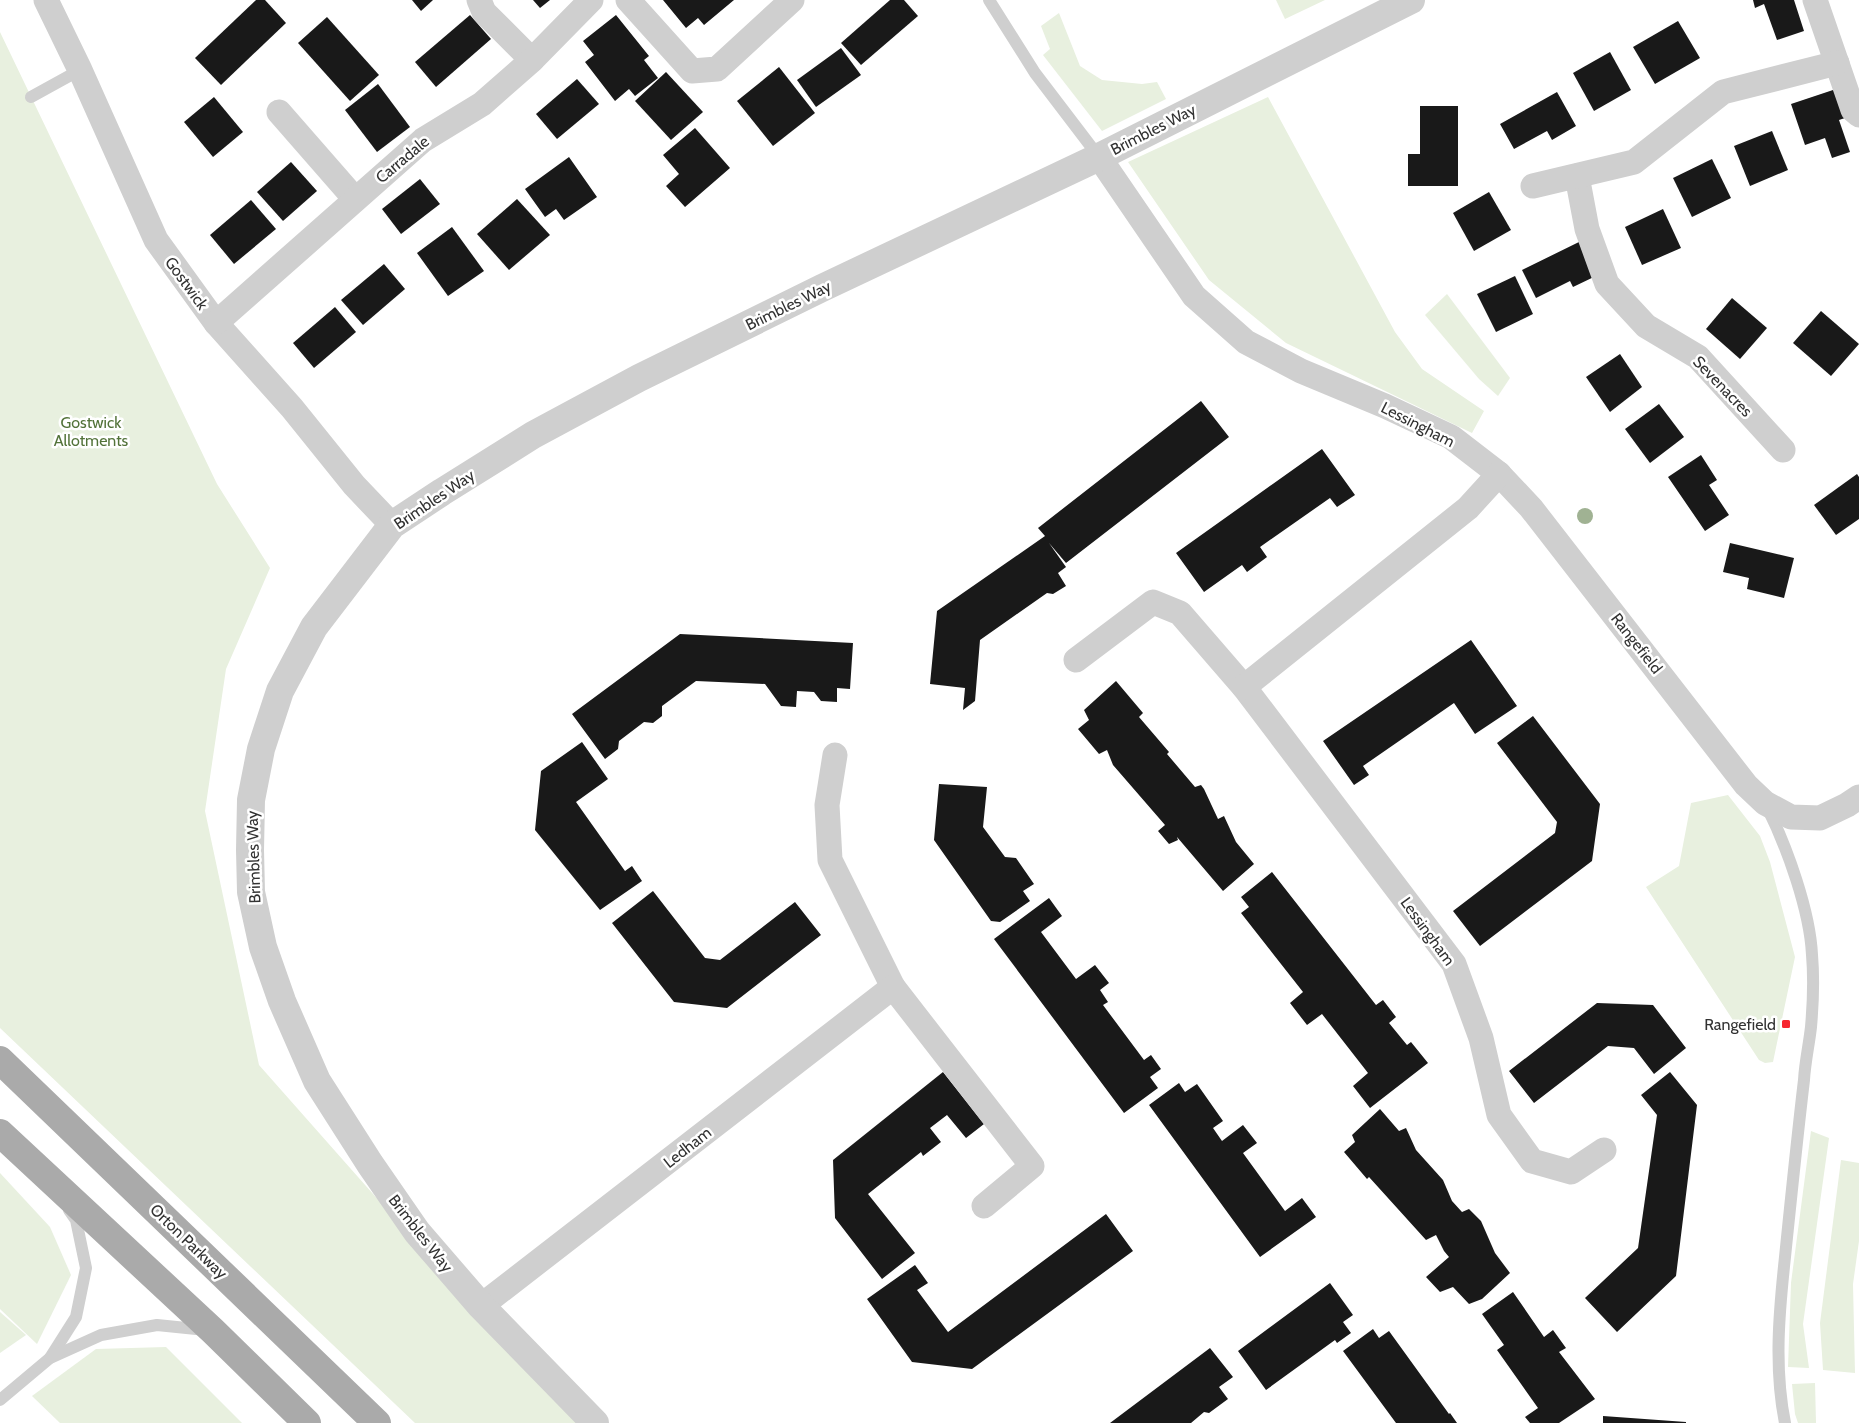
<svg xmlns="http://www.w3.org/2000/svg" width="1859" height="1423" font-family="Cabin,sans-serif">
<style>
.green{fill:#e8f0df}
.building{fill:#191919}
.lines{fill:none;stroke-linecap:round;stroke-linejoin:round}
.service{stroke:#cfcfcf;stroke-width:12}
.minor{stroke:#cfcfcf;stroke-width:25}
.tertiary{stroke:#cfcfcf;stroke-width:28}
.primary{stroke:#aaa;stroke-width:28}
.tree{fill:#a0b293}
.poi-dot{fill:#f72630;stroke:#fff;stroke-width:2}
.labels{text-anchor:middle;stroke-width:5;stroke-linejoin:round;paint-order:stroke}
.street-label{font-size:16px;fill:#323232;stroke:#fff}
.park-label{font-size:16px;fill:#53733a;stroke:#fff}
.poi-label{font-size:16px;fill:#323232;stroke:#fff;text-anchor:end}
</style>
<rect width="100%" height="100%" fill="#fff"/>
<!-- green -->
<g class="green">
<path d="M1276,0H1325L1285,19Z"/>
<path d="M1059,13L1080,66L1102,80L1142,84L1157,82L1166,99L1102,131L1043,55L1050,49L1041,26Z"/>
<path d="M0,32L217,484L270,568L226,669L205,811L259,1065L534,1376L577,1423H415L0,1028Z"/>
<path d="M1268,97L1395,332L1422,369L1484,411L1472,433L1286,343L1209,280L1128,162Z"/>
<path d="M1447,294L1510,378L1498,396L1479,379L1425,315Z"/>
<path d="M1728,795L1760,836L1770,862L1795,957L1773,1062L1765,1063L1759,1060L1646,887L1679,866L1691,803Z"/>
<path d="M1811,1131L1829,1138L1803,1324L1809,1368L1788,1367L1791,1283Z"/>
<path d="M1841,1160L1859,1163V1241L1853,1284L1855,1373L1823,1370L1820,1323Z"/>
<path d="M0,1173L50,1227L71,1275L37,1344L0,1309Z"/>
<path d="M0,1312L26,1335L0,1353Z"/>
<path d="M166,1347L242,1423H60L32,1396L96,1349Z"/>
<path d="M1815,1383L1816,1423H1798L1795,1414L1792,1384Z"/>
</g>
<!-- building -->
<g class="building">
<path d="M256,0H265L286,23L221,85L195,58Z"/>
<path d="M412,0H433L421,11Z"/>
<path d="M533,0H550L540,8Z"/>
<path d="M663,0H734L704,25L698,18L686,28Z"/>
<path d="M890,0H904L918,16L861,65L841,43Z"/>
<path d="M1753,0H1794L1804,31L1777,40L1764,4L1755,8Z"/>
<path d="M470,15L491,39L436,87L415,62Z"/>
<path d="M616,15L649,56L644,60L658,78L635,96L629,89L615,101L585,62L594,55L583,41Z"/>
<path d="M327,17L379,75L350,101L298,43Z"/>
<path d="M1678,21L1700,58L1655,84L1633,47Z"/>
<path d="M841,48L861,75L816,107L797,80Z"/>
<path d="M1610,52L1631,90L1594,111L1573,73Z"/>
<path d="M779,67L815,113L773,146L737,101Z"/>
<path d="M666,72L703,112L671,140L635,101Z"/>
<path d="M577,79L599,104L557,139L536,114Z"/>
<path d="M378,84L410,127L377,152L345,110Z"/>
<path d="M1836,89L1845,118L1839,120L1850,152L1832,158L1825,138L1805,145L1791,104Z"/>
<path d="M1557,92L1576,126L1552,140L1547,131L1514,149L1500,124Z"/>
<path d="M214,97L243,132L213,157L184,122Z"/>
<path d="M1420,106H1458V186H1408V154H1420Z"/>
<path d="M695,128L730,168L685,207L666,186L679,174L663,155Z"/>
<path d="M1772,131L1788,170L1750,186L1734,146Z"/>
<path d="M569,157L597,197L564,220L556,209L545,217L525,189Z"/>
<path d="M1712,159L1731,198L1692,217L1673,178Z"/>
<path d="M291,162L317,191L283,221L257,192Z"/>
<path d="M420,179L440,204L401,234L382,209Z"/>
<path d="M1489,192L1511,230L1474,251L1453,213Z"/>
<path d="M517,199L550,235L509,270L477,234Z"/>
<path d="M251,200L276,229L234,264L210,235Z"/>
<path d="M1663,209L1681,248L1642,265L1625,227Z"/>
<path d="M452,227L484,271L448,296L417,253Z"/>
<path d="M1581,241L1598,275L1573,287L1570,281L1536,298L1522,270Z"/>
<path d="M384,264L405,289L363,325L341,300Z"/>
<path d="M1515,276L1533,314L1496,332L1477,294Z"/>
<path d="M1732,298L1767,328L1740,359L1706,329Z"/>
<path d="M335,307L356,332L314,368L293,343Z"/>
<path d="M1821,311L1859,344L1831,376L1793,343Z"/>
<path d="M1620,354L1642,387L1610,412L1586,377Z"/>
<path d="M1201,401L1229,437L1066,563L1049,543L1066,567L1058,573L1066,586L1053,594L1047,593L980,640L975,701L963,710L965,688L930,684L937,611L1045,536L1038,528Z"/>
<path d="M1659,404L1684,437L1650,463L1625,429Z"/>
<path d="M1322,449L1355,495L1337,507L1330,498L1260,547L1267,557L1247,572L1242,565L1204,592L1176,553Z"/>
<path d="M1701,455L1717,480L1709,485L1729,515L1705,531L1668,477Z"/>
<path d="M1857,474L1859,477V519L1836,535L1814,505Z"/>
<path d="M1730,543L1794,558L1784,598L1747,589L1749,578L1723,572Z"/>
<path d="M680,634L853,643L850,689L837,688V702L821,701L814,692L797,691L796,707L781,706L765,684L696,681L662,706V716L653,723L644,722L619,741L618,749L605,759L572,714Z"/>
<path d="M1471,640L1517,706L1475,734L1454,703L1363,766L1369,775L1354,785L1323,741Z"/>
<path d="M1116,681L1143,713L1139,717L1169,752L1167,754L1195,787L1201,785L1204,789L1218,819L1224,816L1236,842L1254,864L1223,891L1177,837L1178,840L1169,844L1158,831L1165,825L1113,765L1107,750L1099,754L1078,729L1089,720L1084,710Z"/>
<path d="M1533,716L1600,804L1592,861L1480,946L1453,911L1555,833L1557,822L1497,743Z"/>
<path d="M582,742L608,779L576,802L625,871L632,866L642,881L600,910L535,830L541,771Z"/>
<path d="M939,784L987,787L983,827L1005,857L1016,858L1034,884L1023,891L1030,901L1000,922L991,921L934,840Z"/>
<path d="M1272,872L1376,1005L1383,1000L1396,1017L1389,1023L1407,1045L1411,1042L1428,1063L1370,1108L1353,1086L1368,1073L1322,1014L1307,1025L1290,1003L1303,992L1241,913L1249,907L1241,897Z"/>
<path d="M653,891L705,958L720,960L795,902L821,935L727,1008L674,1002L612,923Z"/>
<path d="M1049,898L1062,916L1041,932L1076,979L1095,965L1109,983L1100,990L1108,1002L1103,1005L1144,1060L1151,1055L1161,1069L1150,1077L1158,1088L1124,1113L994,939Z"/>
<path d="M1597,1003L1653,1005L1686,1048L1654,1074L1634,1048L1608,1046L1534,1103L1509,1071Z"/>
<path d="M943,1072L984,1124L966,1138L947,1115L930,1128L941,1142L923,1156L921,1152L868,1194L915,1253L882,1279L835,1218L833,1160Z"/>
<path d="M1670,1072L1697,1105L1676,1276L1617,1332L1585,1298L1638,1248L1657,1115L1641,1095Z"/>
<path d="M1179,1083L1185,1092L1197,1084L1223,1121L1213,1128L1222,1141L1243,1125L1257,1143L1243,1153L1285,1211L1302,1198L1316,1217L1260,1257L1149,1105Z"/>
<path d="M1380,1109L1399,1131L1406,1128L1416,1150L1443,1180L1452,1201L1462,1212L1469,1209L1481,1221L1495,1253L1510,1273L1482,1299L1469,1304L1453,1287L1440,1292L1426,1277L1449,1257L1444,1251L1436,1235L1426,1240L1369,1177L1367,1179L1344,1152L1355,1142L1352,1135Z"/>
<path d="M1106,1214L1133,1251L972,1369L912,1362L867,1299L915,1265L928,1283L917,1290L948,1332Z"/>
<path d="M1330,1283L1353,1315L1343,1322L1351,1333L1337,1343L1335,1340L1266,1390L1238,1351Z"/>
<path d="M1513,1292L1544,1337L1553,1330L1566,1348L1559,1352L1595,1399L1559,1423H1530L1525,1417L1538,1408L1497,1350L1504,1345L1482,1314Z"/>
<path d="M1373,1329L1379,1338L1389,1331L1449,1414L1450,1413L1457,1423H1396L1343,1351Z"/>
<path d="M1210,1348L1233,1377L1219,1387L1228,1399L1209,1413L1204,1412L1191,1423H1110Z"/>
<path d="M1603,1416L1686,1422V1423H1603Z"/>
</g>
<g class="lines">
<!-- service -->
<g class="service">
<path d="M989,0L1035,73L1099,157"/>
<path d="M31,97L80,70"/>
<path d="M1767,807C1787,847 1810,911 1812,955C1814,978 1813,1004 1811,1027C1809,1045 1805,1062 1804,1080C1797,1139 1791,1198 1785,1257C1779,1313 1774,1368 1785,1423"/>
<path d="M50,1358L76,1317L86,1268L76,1220L69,1210"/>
<path d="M0,1400L50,1358L101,1335L157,1325L206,1330"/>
</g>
<!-- minor -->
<g class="minor">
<path d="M46,0L80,70L156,240L216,323L292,408L354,485L392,525"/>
<path d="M479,0L484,12L532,60"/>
<path d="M628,0L692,71L717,69L792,0"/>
<path d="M1815,0L1853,110L1859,115"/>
<path d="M279,112L355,199"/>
<path d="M1099,157L1194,296L1246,342L1301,371L1385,406L1451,437L1499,474L1531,508L1746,785L1765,803L1791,817L1820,818L1847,805L1859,797"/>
<path d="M1577,176L1587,229L1607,284L1646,326L1698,357L1783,450"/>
<path d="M1533,186L1634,162L1723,92L1837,63"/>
<path d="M216,323L423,140L482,104L532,60L591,0"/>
<path d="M1076,660L1153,602L1180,613L1244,687L1454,964L1481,1038L1499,1115L1532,1161L1571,1172L1604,1150"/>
<path d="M1244,687L1468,508L1499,474"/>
<path d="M835,755L827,805L830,860L893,987"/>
<path d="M481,1306L893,987L1032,1166L984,1206"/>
</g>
<!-- tertiary -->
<path class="tertiary" d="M595,1423L481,1306L417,1232L370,1164L317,1081L282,1001L263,947L251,892L250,850L251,800L261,749L280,691L314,627L392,525L442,492L533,435L639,378L822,288L1099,157L1411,0"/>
<!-- primary -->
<g class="primary">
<path d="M0,1060L377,1423"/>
<path d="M0,1133L213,1331L307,1423"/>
</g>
</g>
<!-- trees -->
<circle class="tree" cx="1585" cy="516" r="8"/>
<!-- markers -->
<rect class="poi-dot" x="1781" y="1019" width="10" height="10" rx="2.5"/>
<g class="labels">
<!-- street labels -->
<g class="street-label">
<text transform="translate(1153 129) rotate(-27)" y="6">Brimbles Way</text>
<text transform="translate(402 159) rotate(-40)" y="6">Carradale</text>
<text transform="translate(187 283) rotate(54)" y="6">Gostwick</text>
<text transform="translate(788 305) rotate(-26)" y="6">Brimbles Way</text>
<text transform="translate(1723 386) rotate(46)" y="6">Sevenacres</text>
<text transform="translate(1418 424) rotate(27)" y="6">Lessingham</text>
<text transform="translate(434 499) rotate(-34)" y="6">Brimbles Way</text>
<text transform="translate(1637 643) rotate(52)" y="6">Rangefield</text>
<text transform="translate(253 857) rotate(-92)" y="6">Brimbles Way</text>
<text transform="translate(1428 931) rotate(54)" y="6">Lessingham</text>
<text transform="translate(687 1147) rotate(-38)" y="6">Ledham</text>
<text transform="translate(421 1233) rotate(52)" y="6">Brimbles Way</text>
<text transform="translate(189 1241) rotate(44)" y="6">Orton Parkway</text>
</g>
<!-- park labels -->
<g class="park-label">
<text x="91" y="428">Gostwick<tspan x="91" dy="18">Allotments</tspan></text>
</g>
<!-- poi labels -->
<g class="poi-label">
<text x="1776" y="1030">Rangefield</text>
</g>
</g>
</svg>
